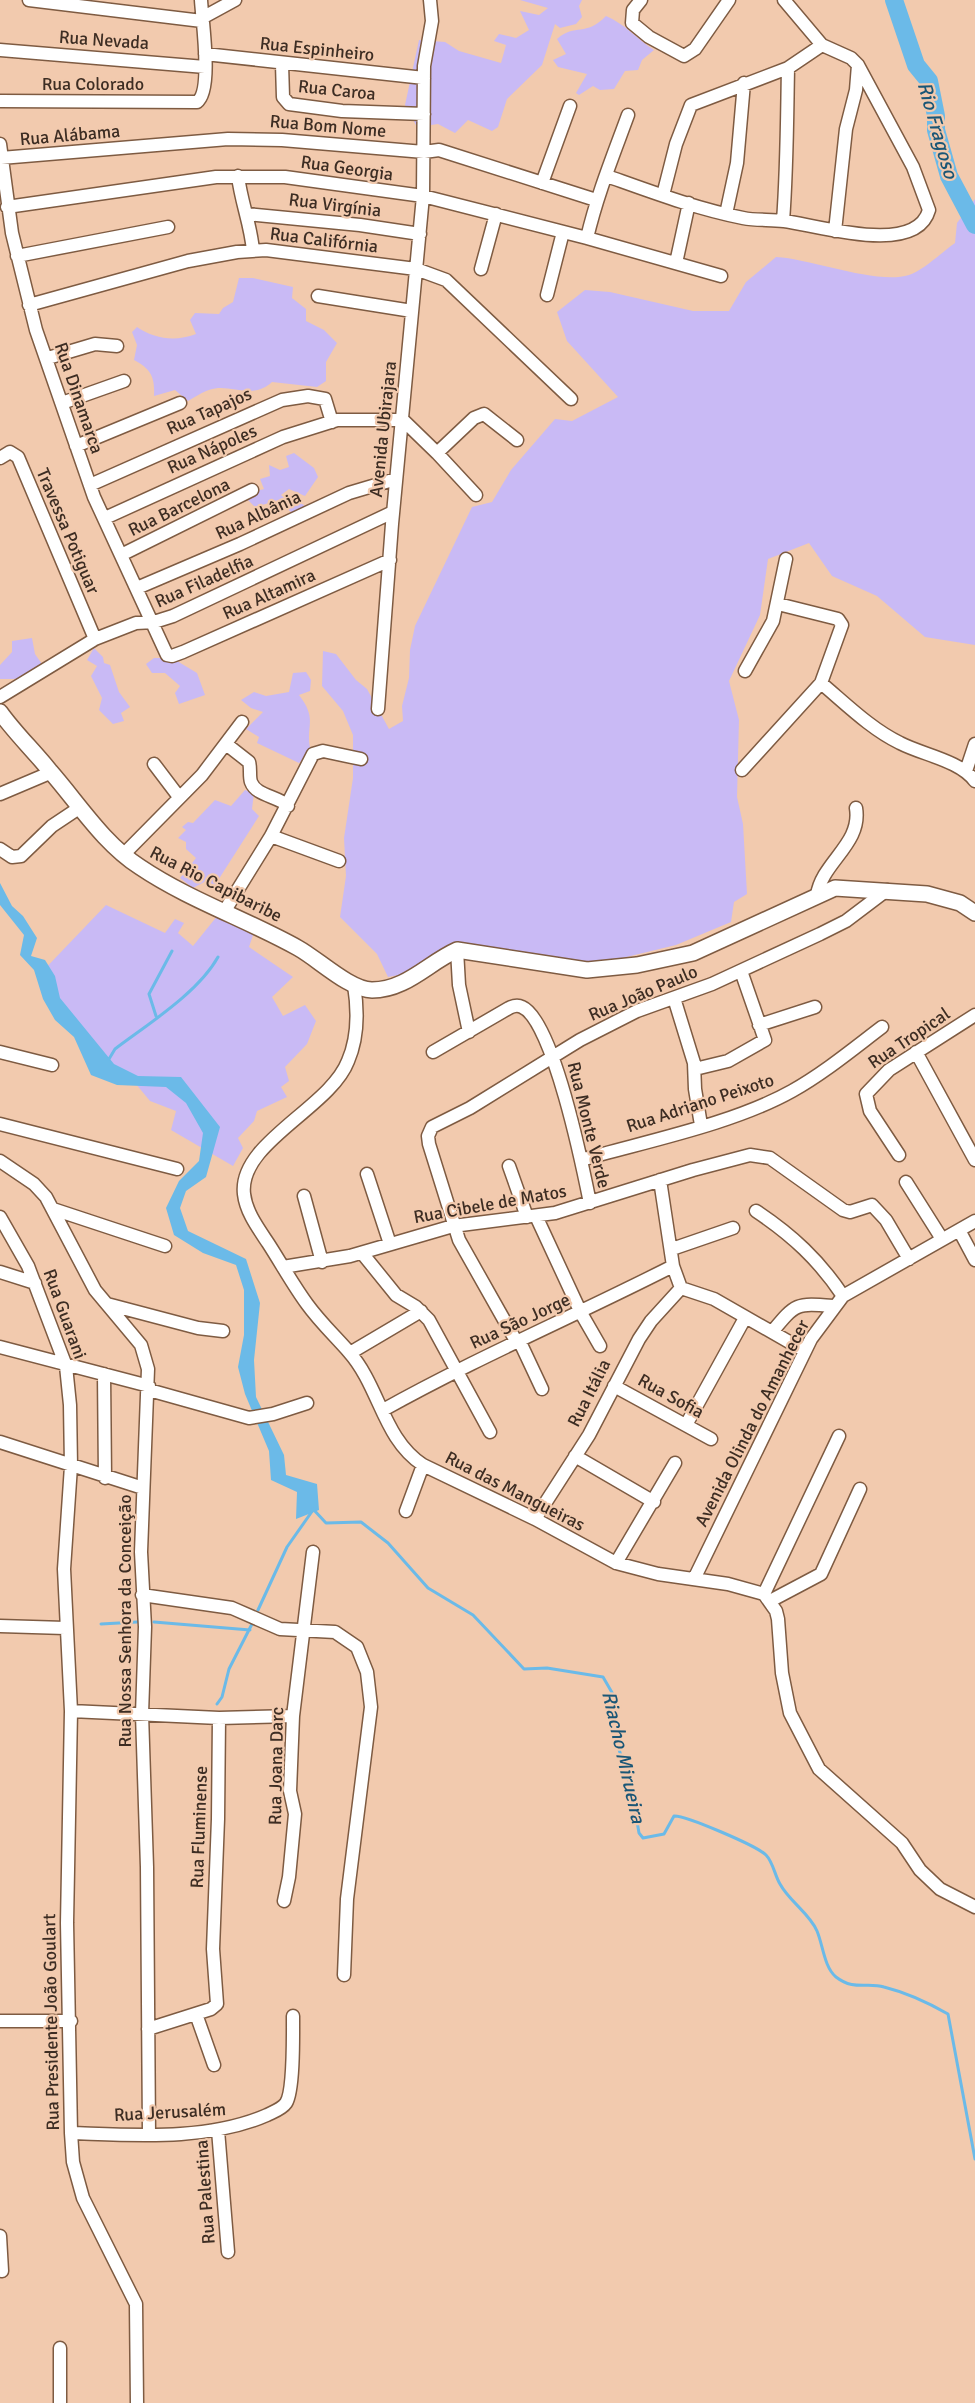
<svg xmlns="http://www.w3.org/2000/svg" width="975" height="2403" viewBox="0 0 975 2403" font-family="Signika,sans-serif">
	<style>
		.green { fill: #c9baf5 }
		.water { fill: #6bbae8 }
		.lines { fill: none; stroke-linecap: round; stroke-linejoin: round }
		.stream { stroke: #6bbae8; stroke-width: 3 }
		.river { stroke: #6bbae8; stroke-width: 18 }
		.minor-casing { stroke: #7e5b42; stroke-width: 15 }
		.tertiary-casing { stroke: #7e5b42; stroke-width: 18 }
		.minor { stroke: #fff; stroke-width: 12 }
		.tertiary { stroke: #fff; stroke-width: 15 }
		.labels { text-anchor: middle; stroke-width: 4.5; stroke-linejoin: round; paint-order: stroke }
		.street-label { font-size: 18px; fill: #3d2d23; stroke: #f2caae }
		.water-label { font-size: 20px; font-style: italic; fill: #1a5676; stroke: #f2caae }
	</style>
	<rect width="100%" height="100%" fill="#f2caae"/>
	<path class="green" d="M520,0H582L579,6L582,17L576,24L560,28L555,24L542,65L507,99L498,127L492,131L468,120L455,133L438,124L417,127L405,105L419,40L445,42L459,51L501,63L506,45L494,41L499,34L516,38L529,30L520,11L539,15L548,8Z
		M606,16C625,24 637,39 654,50L642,60L638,70L625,71L614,89L600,90L593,86L579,95L576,93L587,74L558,67L553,60L566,54L557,39C575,23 586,37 606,16Z
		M975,199V645L925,637L877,596L832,576L809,543L768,559L760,615L729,681L739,720L737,797L743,824L747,894L734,902L731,922L676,945L577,969L506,950L470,945L431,969L388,977L377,954L340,917L346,876L344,838L353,778V735L343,711L322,686L323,651L336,654L356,680L367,689L389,729L403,721L402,706L409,678L410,650L415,626L472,507L492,502L511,470L555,419L572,421L618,397L567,341L557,312L585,290L610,292L693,311H729L746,282L776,257C813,259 876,285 909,275C924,270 942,252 955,243L957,223Z
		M239,278H253L293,287L292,298L306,309V321L324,330L337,343L326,362V381L317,387L272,382C255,398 237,387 218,388C206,389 197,396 188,401L175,390L154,396C155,377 151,369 134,360L137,345L132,332L137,327C155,339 175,342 196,334L190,320L195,313L219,314L223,308L233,302Z
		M294,453L314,468L318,477L305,496L289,489L281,495L291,504L301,503L306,507L294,514L276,501L255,507L243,495L264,489L260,479L270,476L269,465L280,470L289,467L286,456Z
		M32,638L35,654L42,664C23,680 23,679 0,679V665L12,652V641Z
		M94,648L103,657L104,663L110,665L119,692L130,707L121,713L124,721L113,724L99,710L102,698L91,676L97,666L87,660Z
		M154,658H160L170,663L177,661L197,673L205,695L179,704L175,693L180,686L165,673H152L146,664Z
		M306,672L311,680L310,691L299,695C319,721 304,726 311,752L299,763L257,743L259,737L246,729L263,712L251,708L241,700L254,692L266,696L289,692L293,673Z
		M245,790L254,793L252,809L259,816L215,885L206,881L193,888L180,878L196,858L186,849V842L178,838L186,830L182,827L188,822L193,823L215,800L231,806Z
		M106,905L165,933L175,919L184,923L178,933L193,946L218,915L253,935L249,947L293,977L272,997L283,1016L305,1005L316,1021L307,1044L285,1067L289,1081L281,1087L287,1097L257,1111L254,1121L238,1138L243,1148L233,1166L171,1130L176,1111L150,1101L126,1072L112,1070L38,976Z"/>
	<path class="water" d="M0,883L12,906L23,916L37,938L31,956L45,960L55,976L60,998L114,1064L138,1076L181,1077L220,1127L206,1177L186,1191L180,1208L188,1231L246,1259L260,1303L254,1360L256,1397L284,1455L286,1475L317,1484L319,1510L296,1519L297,1492L271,1480L269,1451L245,1394L238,1367L244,1335V1290L236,1265L203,1253L174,1235L166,1208L179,1181L199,1161L203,1133L186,1103L166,1087L117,1085L91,1075L74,1037L55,1020L43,999L34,970L20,955L24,935L0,905Z"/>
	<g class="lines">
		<path class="stream" d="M156,1016L149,994L172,951
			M109,1059L115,1049C148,1024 198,993 218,957
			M313,1509L326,1523L361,1522L388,1543L428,1588L473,1615L524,1669L547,1668L603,1677L614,1696L618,1746L632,1792L639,1833L643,1838L664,1834L674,1816C685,1815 757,1846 766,1855C773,1862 775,1876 780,1884C789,1901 810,1914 817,1931C823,1945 824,1967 836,1977C854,1991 867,1982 884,1987C908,1993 927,2002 948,2014L975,2159
			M258,1610L287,1547L313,1510
			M154,1622L250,1630
			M101,1624L137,1622
			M217,1704L222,1697L229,1669L253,1622"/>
		<path class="river" d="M894,0L916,65L929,81L936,116V130L949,176L975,225"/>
		<defs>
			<path id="minor" d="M29,0L202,21
				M641,0L633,10L632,23L649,37L684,56L695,49L729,0
				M202,18L235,0
				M0,50L205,67
				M205,54L424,78
				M282,64L283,97L289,104L342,111L424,114
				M0,101L197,102C213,91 202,20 201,0
				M0,144L12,233L36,330L94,497L167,655L172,656L183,652L390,560
				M1,158L228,139L282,140L424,152L439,150L596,200
				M238,176C241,202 251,225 253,251
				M607,176C652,192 697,209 743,218C757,221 771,219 784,221C816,225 916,257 929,210L913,167L858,65L851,58L822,45L784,0
				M542,183L570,106
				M663,195L676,144L691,105L788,68L822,45
				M7,207L216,177H285L423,196L587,238L721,276
				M247,214L360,225L420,234
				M726,214L737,163L744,83
				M783,221C787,169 787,119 788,68
				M835,231L846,129L856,90L858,65
				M587,238C597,195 613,156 628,115
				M17,256L168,227
				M676,263L689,203
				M481,269L496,214
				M547,295L563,232
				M318,296L412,311
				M29,305L188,261L237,252L266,250L416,269L446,280L571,399
				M48,358L95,344L117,346
				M62,403L124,381
				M76,446L180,403
				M437,453L476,495
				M0,458L10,452L18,457L95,639
				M90,485L282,400L308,396L325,399L332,422
				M105,518L283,437L337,420H403L437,453L474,418L484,414L517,440
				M121,555L252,490
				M137,588L240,544L349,493L396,479
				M745,671L773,621L786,559
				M821,683C846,704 871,729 900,743C923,755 959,760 975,781
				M0,697L95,639L136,623L154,622L173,616L393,512
				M378,709L392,524L423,196L424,66L432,21L430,0
				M226,744L249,762C251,768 249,776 251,782C256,796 278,796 288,806
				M154,764L179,797
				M742,770L821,683L842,625L838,619L778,604
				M966,771L975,744
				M0,794L52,772
				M271,836L339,861
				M0,849L12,857L21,856L52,826L79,808
				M123,855L202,775L242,722
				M817,895C822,862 862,844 856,808
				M224,912L271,836L313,754L323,751L361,759
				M457,950L459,985L469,1032
				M354,985C358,1010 358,1038 348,1061C330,1108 238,1143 244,1194C246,1212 258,1228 268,1243C281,1263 293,1285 307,1304C320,1322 335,1336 349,1352C380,1387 383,1439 423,1465L535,1519L616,1563L658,1574L728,1584L764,1594L776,1611L778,1619L782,1673L790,1713L819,1769L902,1843L920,1870L940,1889L975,1907
				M674,998L694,1063L695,1089L701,1125
				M759,1025L815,1007
				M0,1052L52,1065
				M433,1052L509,1008C513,1006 518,1005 522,1007C553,1020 583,1168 590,1203
				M916,1052L975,1160
				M695,1069L728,1061L765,1040L741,971
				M0,1124L177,1169
				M899,1155L870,1111L866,1094L889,1070L975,1015
				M581,1160C647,1141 733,1124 792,1091C824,1073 853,1049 882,1027
				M0,1161L34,1184L46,1197L95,1290L141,1345L148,1369L141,1552L145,1627L142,1714L147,1867L149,2134
				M509,1166L527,1217
				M367,1174L390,1244
				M660,1180L673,1266L681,1288
				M906,1182L942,1239
				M304,1196L322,1262
				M53,1209L165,1246
				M756,1211C792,1235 819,1260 843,1296
				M536,1216L581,1313L600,1346
				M0,1217L28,1266L66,1366L70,1405L71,1466L64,1569L71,1711L67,1923L71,2133L73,2162L83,2198L136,2304L137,2403
				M959,1230L975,1260
				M672,1249L733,1228
				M362,1253L396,1295L416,1307L429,1320L490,1432
				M283,1267L350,1256L453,1226L555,1213L693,1170L750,1155L770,1158L843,1210L850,1212L872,1205L886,1220L909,1259
				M0,1272L35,1283
				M681,1288L714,1299L805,1351
				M107,1304L198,1328L223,1331
				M772,1332C796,1303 796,1303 833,1306
				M519,1340L542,1389
				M516,1341L459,1240L429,1144L428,1136L432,1127L470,1108L580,1040L637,1011L712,984L820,934L846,921L887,890
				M0,1347L149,1386
				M350,1353L421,1311
				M104,1374L105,1478
				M614,1386L711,1439
				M149,1390L249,1418L273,1414L307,1403
				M383,1410C478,1357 577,1315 673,1266
				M686,1425L745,1318
				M0,1442L143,1488
				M575,1456L654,1502
				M406,1511L423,1465
				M535,1519L589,1435L639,1339L651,1321L681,1288
				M616,1563L675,1463
				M695,1577L811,1339L843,1296L975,1221
				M764,1594L839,1436
				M142,1595L232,1608L280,1629L335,1632L357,1647L367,1672L371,1707L347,1899L344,1975
				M770,1601L821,1574L860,1489
				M0,1626L65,1628
				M71,1711L219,1718L293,1716
				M284,1901L289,1877L295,1814L290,1791L293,1716L313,1552
				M196,2014L214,2065
				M0,2021H71
				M148,2029L211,2009L217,2004L213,1949L218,1819L219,1718
				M218,2130L228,2252
				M71,2133C134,2135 208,2141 267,2115C273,2112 282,2109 286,2103C294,2091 293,2033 293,2016
				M0,2236L2,2271
				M60,2348V2403"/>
			<path id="tertiary" d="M0,712C15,733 34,751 50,771C79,804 103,843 140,867C189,900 246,919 298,948C318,959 350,990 372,990C406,990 428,963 457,950L587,970L637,965L693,953L835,888L927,894L960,903L975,913"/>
		</defs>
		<use href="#minor" class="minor-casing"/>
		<use href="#tertiary" class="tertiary-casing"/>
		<use href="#minor" class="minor"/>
		<use href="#tertiary" class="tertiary"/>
	</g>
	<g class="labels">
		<g class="street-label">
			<text transform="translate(104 40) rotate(4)" y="6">Rua Nevada</text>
			<text transform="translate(317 49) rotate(6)" y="6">Rua Espinheiro</text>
			<text x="93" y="90">Rua Colorado</text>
			<text transform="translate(337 90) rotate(6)" y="6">Rua Caroa</text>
			<text transform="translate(328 126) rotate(5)" y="6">Rua Bom Nome</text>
			<text transform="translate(70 135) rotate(-5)" y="6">Rua Alábama</text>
			<text transform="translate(347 168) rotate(8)" y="6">Rua Georgia</text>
			<text transform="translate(335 205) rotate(7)" y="6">Rua Virgínia</text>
			<text transform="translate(324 240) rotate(7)" y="6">Rua Califórnia</text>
			<text transform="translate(79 398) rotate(71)" y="6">Rua Dinamarca</text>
			<text transform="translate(209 411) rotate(-24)" y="6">Rua Tapajos</text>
			<text transform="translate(383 429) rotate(-84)" y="6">Avenida Ubirajara</text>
			<text transform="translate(212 449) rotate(-24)" y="6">Rua Nápoles</text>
			<text transform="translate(179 507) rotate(-26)" y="6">Rua Barcelona</text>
			<text transform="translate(258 515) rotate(-25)" y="6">Rua Albânia</text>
			<text transform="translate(68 531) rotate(67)" y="6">Travessa Potiguar</text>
			<text transform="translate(204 581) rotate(-24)" y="6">Rua Filadelfia</text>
			<text transform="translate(269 594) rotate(-24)" y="6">Rua Altamira</text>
			<text transform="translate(216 884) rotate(27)" y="6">Rua Rio Capibaribe</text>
			<text transform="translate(643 993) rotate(-23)" y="6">Rua João Paulo</text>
			<text transform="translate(909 1038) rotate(-34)" y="6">Rua Tropical</text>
			<text transform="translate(700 1103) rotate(-18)" y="6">Rua Adriano Peixoto</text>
			<text transform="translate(589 1125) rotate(76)" y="6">Rua Monte Verde</text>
			<text transform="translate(490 1204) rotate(-10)" y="6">Rua Cibele de Matos</text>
			<text transform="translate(65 1314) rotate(70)" y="6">Rua Guarani</text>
			<text transform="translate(520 1321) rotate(-25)" y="6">Rua São Jorge</text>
			<text transform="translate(589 1393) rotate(-63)" y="6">Rua Itália</text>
			<text transform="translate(671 1396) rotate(29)" y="6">Rua Sofia</text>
			<text transform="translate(752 1423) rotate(-63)" y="6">Avenida Olinda do Amanhecer</text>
			<text transform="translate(515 1491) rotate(27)" y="6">Rua das Mangueiras</text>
			<text transform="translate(125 1621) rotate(-90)" y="6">Rua Nossa Senhora da Conceição</text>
			<text transform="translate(276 1766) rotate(-89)" y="6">Rua Joana Darc</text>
			<text transform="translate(199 1827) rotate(-88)" y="6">Rua Fluminense</text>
			<text transform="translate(51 2022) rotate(-91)" y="6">Rua Presidente João Goulart</text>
			<text transform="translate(170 2112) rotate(-3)" y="6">Rua Jerusalém</text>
			<text transform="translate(205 2192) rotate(-94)" y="6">Rua Palestina</text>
		</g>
		<g class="water-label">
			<text transform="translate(938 130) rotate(74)" y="7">Rio Fragoso</text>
			<text transform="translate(624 1757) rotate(77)" y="7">Riacho Mirueira</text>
		</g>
	</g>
</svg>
